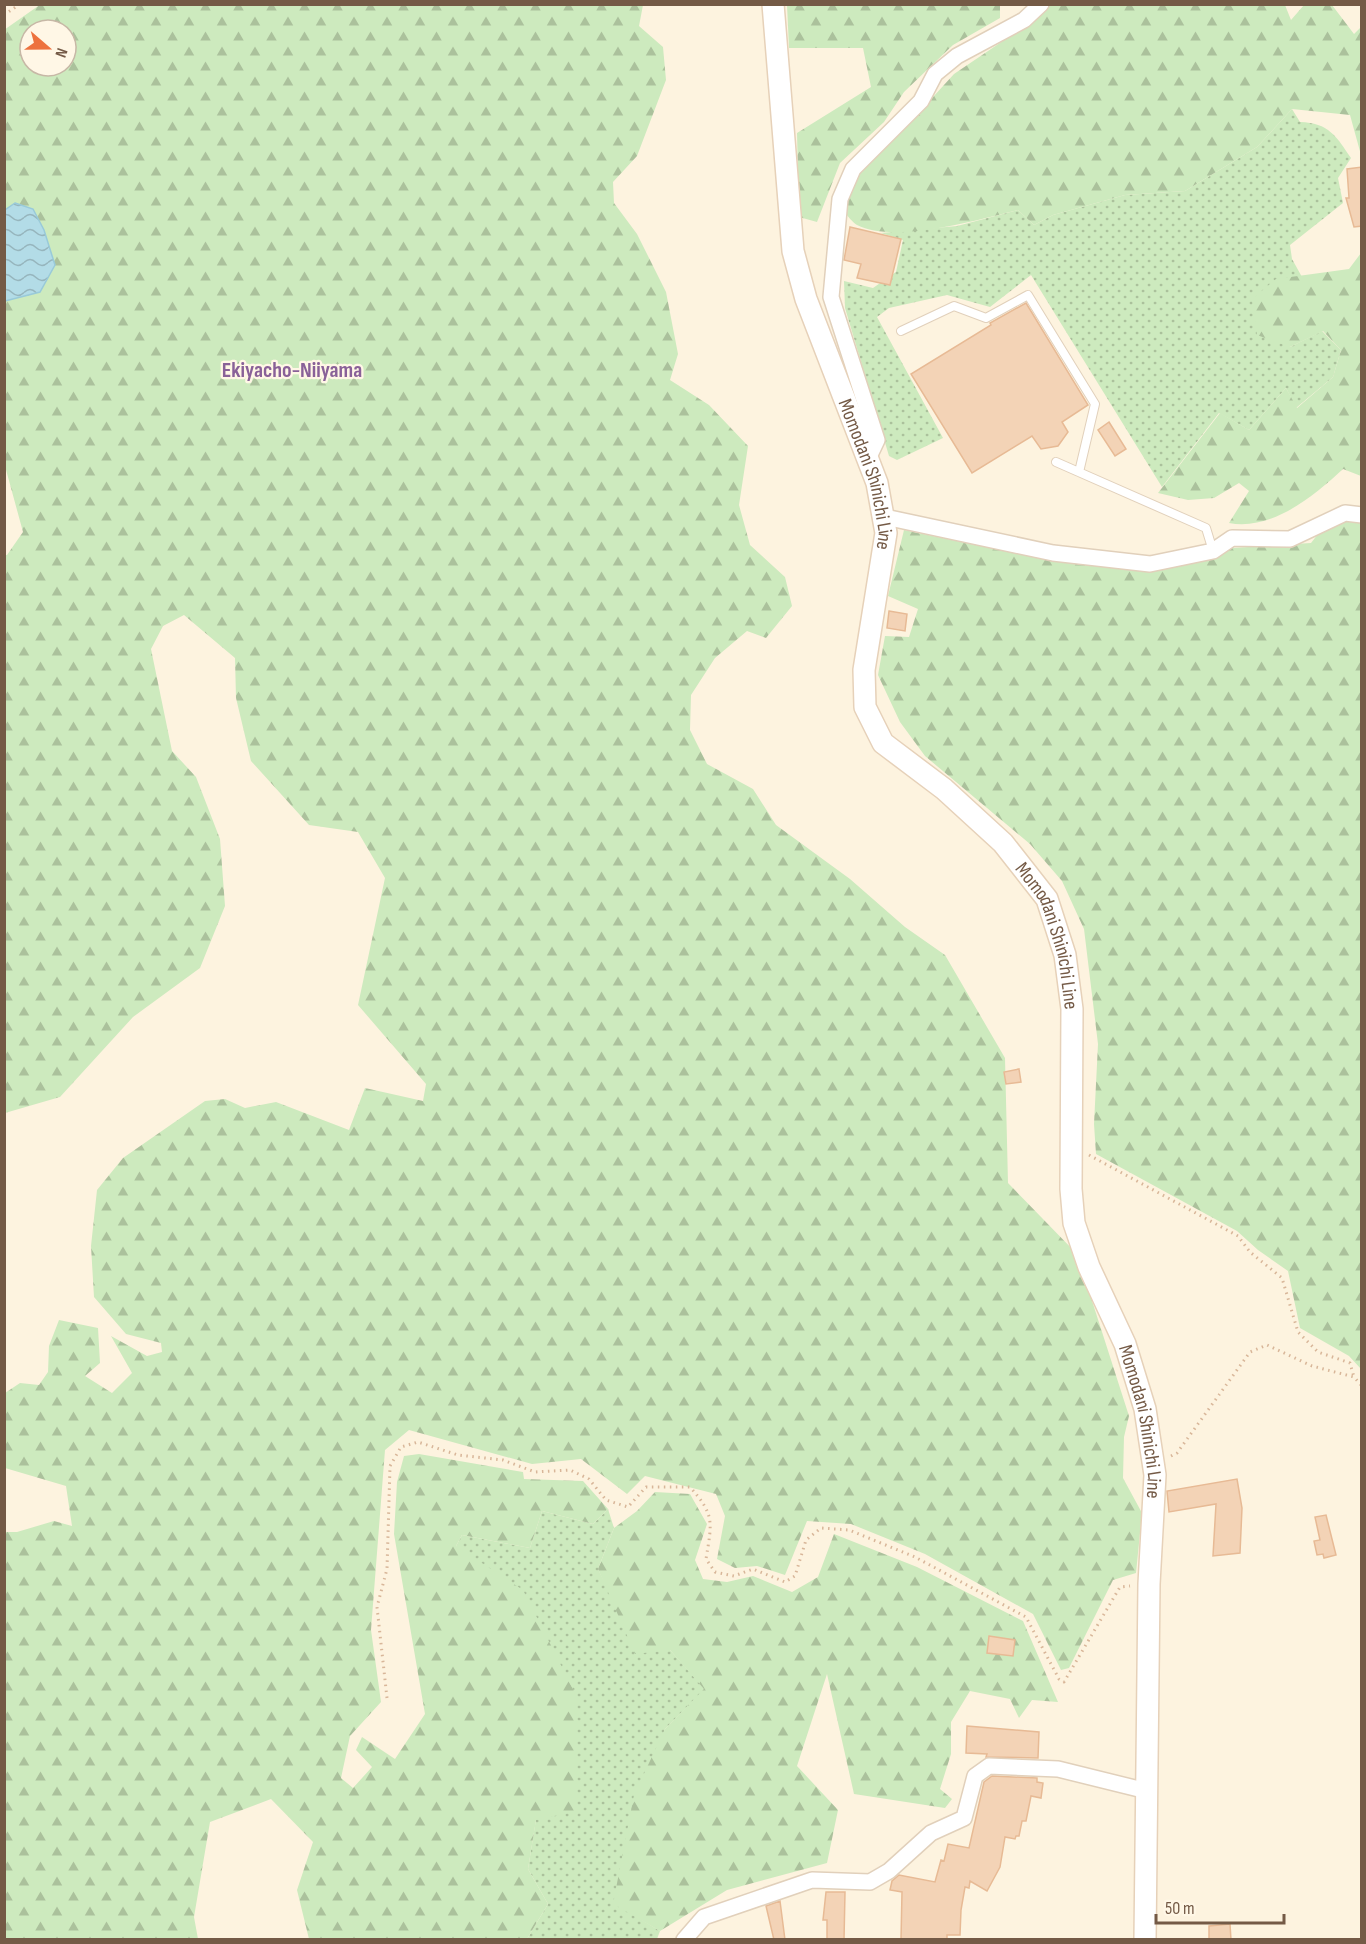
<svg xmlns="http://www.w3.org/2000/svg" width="1366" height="1944" viewBox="0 0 1366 1944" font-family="'Sofia Sans Condensed',sans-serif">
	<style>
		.grass { fill: url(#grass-dots) }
		.forest { fill: url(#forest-firs); fill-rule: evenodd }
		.water { fill: url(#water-waves); stroke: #99cad9; stroke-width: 1.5 }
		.building { fill: #f3d3b6; stroke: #e7ba95; stroke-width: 1.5 }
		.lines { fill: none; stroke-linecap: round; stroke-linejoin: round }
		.lane-casing { stroke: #e1d0bb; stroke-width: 10 }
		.street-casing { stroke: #e1d0bb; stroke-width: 18 }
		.secondary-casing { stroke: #e6d1b9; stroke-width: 24 }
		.path { stroke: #d8b699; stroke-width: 3; stroke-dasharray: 1.5 4.5; stroke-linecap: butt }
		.lane { stroke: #fff; stroke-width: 8 }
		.street { stroke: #fff; stroke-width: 15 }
		.secondary { stroke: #fff; stroke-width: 21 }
		.labels { text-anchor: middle; stroke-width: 4.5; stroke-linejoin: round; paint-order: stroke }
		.street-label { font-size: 20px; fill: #745a46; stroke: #fff7e6 }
		.quarter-label { font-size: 22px; font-weight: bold; fill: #896198; stroke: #fff7e6 }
	</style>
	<defs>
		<pattern id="grass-dots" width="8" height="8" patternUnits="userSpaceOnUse" patternTransform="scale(1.5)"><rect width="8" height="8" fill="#cdeabe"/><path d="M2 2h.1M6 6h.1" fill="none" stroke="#abc19c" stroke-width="1.8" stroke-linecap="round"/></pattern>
		<pattern id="forest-firs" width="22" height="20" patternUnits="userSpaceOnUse" patternTransform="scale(1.5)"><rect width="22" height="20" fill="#cdeabe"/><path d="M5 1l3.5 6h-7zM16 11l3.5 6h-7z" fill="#abc19c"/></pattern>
		<pattern id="water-waves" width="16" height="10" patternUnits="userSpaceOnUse" patternTransform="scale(1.5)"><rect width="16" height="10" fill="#b3dce7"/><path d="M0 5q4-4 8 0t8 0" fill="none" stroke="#96b5bd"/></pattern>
	</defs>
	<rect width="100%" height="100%" fill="#fdf3df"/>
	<path class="grass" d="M1292,109L1300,122C1329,123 1336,136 1351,158L1338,178L1343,203L1290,245L1292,259L1302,277L1276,280L1290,347L1322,331L1341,350L1333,377L1296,408L1286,388L1249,430L1219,413L1162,487L1031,275L990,307L947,295L889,308L877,317L943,438L897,460L889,456L845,308L844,281L873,288L896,272L903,240L881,233L957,226L1018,210L1034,225L1053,215L1125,195L1185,191L1257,147Z
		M608,1509L614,1528L598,1569L611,1595L670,1650L705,1689L665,1729L614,1903L660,1931L657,1939H527L548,1904L528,1869L536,1819L456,1546L462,1535L530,1548L542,1511L593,1524Z"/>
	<path class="forest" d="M41,4L643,5L639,26L663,47L666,80L637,156L613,182L614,203L637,234L666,292L678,354L670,380L709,405L748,446L739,505L750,545L785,577L792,606L766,638L747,631L715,658L691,695L690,730L707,764L753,789L776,825L850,879L905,927L945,955L1005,1058L1008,1183L1077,1254L1129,1416L1124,1437L1123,1478L1142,1513L1136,1573L1113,1580L1069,1668L1061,1670L1033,1614L925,1554L851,1524L807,1521L785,1575L757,1566L735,1568L717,1559L725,1516L716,1494L645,1476L627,1494L581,1459L532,1464L409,1430L385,1450L371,1630L381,1702L350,1736L341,1778L353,1788L372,1767L356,1750L362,1737L395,1759L425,1714L394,1534L397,1482L404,1456L419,1454L523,1472L524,1479L583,1481L608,1509L593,1524L542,1511L530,1548L462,1535L456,1546L523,1590L577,1697V1811L536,1820L528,1869L548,1904L527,1939H309L297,1890L313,1842L271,1799L210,1822L194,1917L198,1939L7,1940L5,1936V1532H17L54,1521L72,1526L66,1486L5,1468V1393L20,1383L39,1385L48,1372L49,1346L59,1320L98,1328L100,1363L85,1376L112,1393L132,1373L111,1336L147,1356L162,1352L161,1343L126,1334L94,1297L91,1246L97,1190L123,1158L205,1101L225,1099L245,1108L276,1102L349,1130L365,1088L423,1101L426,1084L358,1005L385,878L358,832L309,825L251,761L236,698L235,658L184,615L163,626L151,649L172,751L196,777L220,839L225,906L200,968L133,1017L60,1097L5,1113L4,555H7L23,532L5,466V301L40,292L15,203L5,210L4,30ZM30,30H66V66H30Z
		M787,5H1000V18L953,45L904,92L884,122L840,163L817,222L799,217L797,133L871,87L863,48H789Z
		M1045,5H1285L1291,20L1304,5H1332L1354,34L1361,27V155L1350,115L1292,109L1257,147L1185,191L1125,195L1053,215L1034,225L1018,210C978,220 894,244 857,225C852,222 848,216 844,212L864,160L912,120L954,74L1028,24Z
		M1361,253V476L1343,469C1314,496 1272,531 1229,523L1249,491L1239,483L1214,498L1188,500L1158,493L1220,413L1249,430L1286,388L1297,408L1333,377L1341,350L1323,331L1290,347L1257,335L1252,299L1276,279L1349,269Z
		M1361,516V1369L1349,1356L1300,1328L1288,1271L1258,1250L1237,1231L1096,1154L1094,1124L1098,1044L1084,929L1062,881L1030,844L925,756L900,722L878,675L885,636L909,637L918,609L888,596L904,530L1048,560L1101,561L1155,568L1232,548L1311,543L1325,525Z
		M655,1492L690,1494L707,1524L695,1560L703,1579L727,1582L753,1576L792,1592L818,1577L834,1534L917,1567L1023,1621L1058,1702L1032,1700L1019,1718L1010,1699L970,1691L951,1722V1754L940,1789L952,1799L945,1808L854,1794L827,1674L797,1766L838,1810L827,1863L727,1890L660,1931L613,1904L634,1795L665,1729L704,1689L670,1650L635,1654L598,1569L614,1528L637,1511Z"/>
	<path class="water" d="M15,203L33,209L44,230L55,265L40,292L5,301V210Z"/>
	<path class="building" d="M1362,167V226L1354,227L1346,198H1349L1347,169Z
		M850,227L901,239L890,285L857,278L861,264L844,260Z
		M1026,303L1088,405L1062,422L1068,432L1058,446L1041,449L1032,436L972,473L911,374L991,325L990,323Z
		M1109,422L1126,449L1115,456L1098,430Z
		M889,611L907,614L905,631L887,628Z
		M1019,1069L1021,1082L1006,1084L1004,1072Z
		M1237,1479L1242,1508L1240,1553L1213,1556L1216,1504L1169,1512L1167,1491Z
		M1326,1515L1336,1555L1324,1558L1323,1554L1317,1555L1314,1541L1320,1540L1315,1517Z
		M989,1636L1015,1640L1013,1656L987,1653Z
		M967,1726L1039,1732L1038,1758L986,1757L987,1754L966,1753Z
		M992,1776L1037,1778V1782L1043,1783L1041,1798L1031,1796L1026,1821H1022L1019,1836H1016L1015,1839L1005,1837L1000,1867L987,1891L970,1881L969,1888L965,1887L961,1910L960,1935H947V1940H901L902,1892L890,1890L892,1881L899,1875L935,1882L941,1860L944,1861L948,1844L969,1848L984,1782Z
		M826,1892H845L844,1940H827V1920H823Z
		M780,1901L785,1940H774L766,1906Z
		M1230,1924L1231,1940H1209V1926Z"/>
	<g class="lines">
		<defs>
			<path id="lane" d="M901,331L954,306L986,318L1028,295L1095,404L1079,472
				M1056,462L1206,528L1213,551"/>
			<path id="street" d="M868,459L877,440L831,297L840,199L853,169L921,101L935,74L957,56L1024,20L1041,4
				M885,517L1053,553L1150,564L1213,551L1232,538L1290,539L1345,513L1362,515
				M684,1940L704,1917L812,1880L870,1882L889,1871L931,1833L964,1818L975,1776L989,1766L1058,1769L1147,1791"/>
			<g id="secondary">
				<path id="s1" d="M773,4L793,251L806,299L877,483L886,533L864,670L865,707L883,743L944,789L1003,843L1047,899L1065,955L1072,1009L1071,1189L1074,1223L1089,1267L1125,1344L1145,1409L1155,1475L1149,1584L1145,1940"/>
			</g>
		</defs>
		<use href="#lane" class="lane-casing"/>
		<use href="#street" class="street-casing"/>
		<use href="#secondary" class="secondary-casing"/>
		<path class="path" d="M4,15L20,4
			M1089,1155L1238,1236L1250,1252L1282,1278L1298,1332L1318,1352L1350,1363L1354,1377
			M1171,1456L1177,1453L1250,1352L1267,1345L1312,1366L1354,1377L1362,1386
			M387,1698L377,1607L387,1569L390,1466L401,1447L418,1442L458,1455L503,1460L535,1472L570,1470L589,1479L606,1500L628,1507L646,1487H690C715,1515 712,1522 706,1559L715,1572L734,1576L753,1569L785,1582L795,1576L806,1540L821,1528L849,1530L915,1557L1026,1617L1059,1679L1064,1682L1120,1587L1130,1586"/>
		<use href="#lane" class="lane"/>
		<use href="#street" class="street"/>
		<use href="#secondary" class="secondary"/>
	</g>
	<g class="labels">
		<g class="street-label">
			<text dy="7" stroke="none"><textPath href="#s1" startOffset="484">Momodani Shinichi Line</textPath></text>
			<text dy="7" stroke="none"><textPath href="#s1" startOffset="1024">Momodani Shinichi Line</textPath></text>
			<text dy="7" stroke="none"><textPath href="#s1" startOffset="1528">Momodani Shinichi Line</textPath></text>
		</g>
		<g class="quarter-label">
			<text x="292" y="377">Ekiyacho-Niiyama</text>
		</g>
	</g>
	<rect width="1366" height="1944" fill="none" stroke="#745a46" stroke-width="12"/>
	<g transform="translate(48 48) rotate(110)"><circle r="28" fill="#fff7e6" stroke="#c7b8a6" stroke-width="1.5"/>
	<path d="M0-4.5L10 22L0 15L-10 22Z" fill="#ed723e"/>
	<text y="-9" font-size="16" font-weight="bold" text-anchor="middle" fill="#745a46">N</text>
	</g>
	<path d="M1156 1914v9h128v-9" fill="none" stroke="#745a46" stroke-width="3"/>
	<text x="1165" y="1914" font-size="18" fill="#745a46" stroke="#fff7e6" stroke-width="4.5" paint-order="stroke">50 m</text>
</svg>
